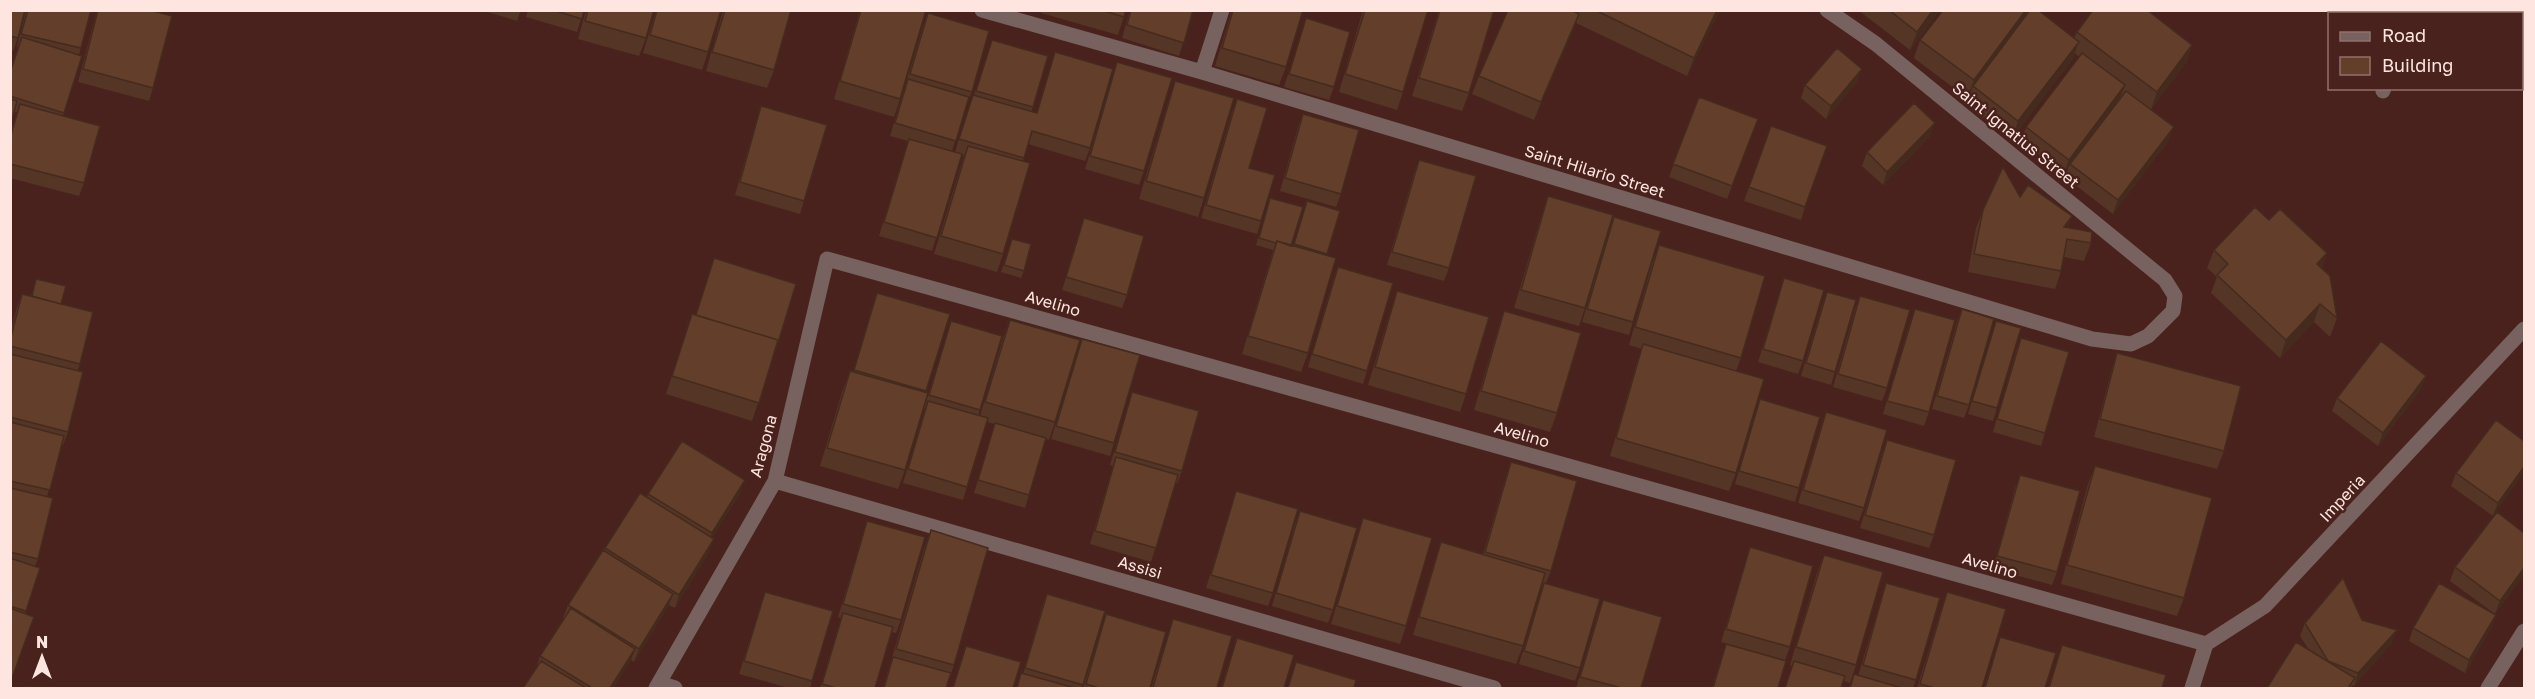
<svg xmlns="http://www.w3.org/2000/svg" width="2535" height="699" viewBox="0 0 2535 699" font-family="'Golos Text',sans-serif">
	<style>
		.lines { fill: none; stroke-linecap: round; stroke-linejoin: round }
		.minor { stroke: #77625f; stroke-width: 15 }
		.wall { fill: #553525 }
		.shaded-wall { fill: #452b1e }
		.building { fill: #633e2b; stroke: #452b1e; stroke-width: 1.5 }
		.labels { text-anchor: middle; stroke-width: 5; stroke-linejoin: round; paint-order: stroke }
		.street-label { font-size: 16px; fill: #ffe5e0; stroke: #49221d }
	</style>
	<rect width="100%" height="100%" fill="#49221d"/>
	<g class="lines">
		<path class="minor" d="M982,10L1202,72L2092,339L2131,344L2148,336L2173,311L2175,296L2165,280L1876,44L1827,10
			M2420,14L2422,10
			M1202,72L1222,10
			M2383,91L2384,88
			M775,481L1494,688
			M659,683L675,688
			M656,688L775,481L827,259L2206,644
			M2192,688L2206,644L2265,606L2524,329
			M2488,688L2524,631"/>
	</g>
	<path class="wall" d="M10,10L18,38L13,51L10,50Z
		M26,10H91L79,55L82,56L63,116L84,183L79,196L10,178V134L17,112H15L10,126V71L18,47H17Z
		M97,10H149L153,88L149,101L78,82Z
		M481,10H521L517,21Z
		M528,10H584L577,32L526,17Z
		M586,10H654L646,38L639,56L578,39Z
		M656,10H721L708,52L702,70L643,53Z
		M723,10H791L774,70L767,88L706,71Z
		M860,10H926L900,99L894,117L834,99Z
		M1042,10H1126L1118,35L1041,13Z
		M1130,10H1193L1179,56L1122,38Z
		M1232,10H1303L1286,67L1279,85L1215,66Z
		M1363,10H1428L1403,92L1397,110L1339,92Z
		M1439,10H1494L1469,93L1462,111L1412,96Z
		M1508,10H1720L1687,76L1576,23L1534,120L1472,94L1479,76Z
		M1858,10H1940L1910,50Z
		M928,13L972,92L966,105L952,151L955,152L968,108L973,95H974L992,40L1033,107L1031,112L1037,113L1055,52L1090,148L1085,161L1028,144L1023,161L1003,254L997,272L934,254L964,155L961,154L932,251L879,236L908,141L890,136L923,26Z
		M1306,18L1334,87L1329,100L1284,87Z
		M2077,32L2192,45L2186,63L2151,109L2169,140L2113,214L2065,177L2069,166L2064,173L2021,141L2026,127L2079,57L2075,53L2072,60L2012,139L1966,104L1970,95L1967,98L1914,58L1920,40L2074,38Z
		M1117,62L1144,171L1139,185L1085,169Z
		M1175,81L1204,198L1198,217L1139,199L1169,99Z
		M1857,82L1826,119L1801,98L1805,85Z
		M1699,97L1758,119L1727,199L1669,177Z
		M1237,99L1249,168L1261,221L1257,234L1201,218L1232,112Z
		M761,106L804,201L800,214L735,195L757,119Z
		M1303,114L1341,194L1336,207L1280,191L1298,127Z
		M1771,126L1805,207L1801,220L1744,201Z
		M1930,136L1883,185L1862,166L1867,152Z
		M1419,160L1449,268L1444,281L1387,265L1414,173Z
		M1548,196L1585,308L1579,326L1514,308L1542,214Z
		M2020,197L2072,216L2067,228L2091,243L2084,261L2064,257L2061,271L2055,289L1968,272L1976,228L1983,210Z
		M1270,198L1291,245L1293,246L1307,201L1340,211L1326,256L1308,353L1301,372L1242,354L1273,250L1256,245Z
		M1614,217L1633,322L1629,335L1582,322L1609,230Z
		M1084,218L1127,295L1122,308L1062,290Z
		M2269,220L2327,253L2322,268L2337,318L2330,337L2314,322L2280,358L2211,293L2217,277L2207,268L2214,250Z
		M1659,245L1741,358L1736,371V473L1729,491L1610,456L1637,362L1642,349L1629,345L1652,263Z
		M1010,246L1024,271L1021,278L1001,272Z
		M714,258L778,343L752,421L666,394L686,332L692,314L696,315Z
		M1338,267L1367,371L1363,384L1308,367L1333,280Z
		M1784,278L1803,361L1798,374L1758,362Z
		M36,279L61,304L80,364L78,370L68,432L63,445H61L47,497L38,559L35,566L40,568L25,613L34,617L10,683V335L17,307L22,294L31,296Z
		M1397,291L1466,394L1460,412L1368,385L1391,309Z
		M1827,292L1835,372L1831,385L1801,376L1822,305Z
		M877,293L950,314L926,393L905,470L898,489L820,466L843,389L850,371L853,372L871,311Z
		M1860,296L1887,388L1882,401L1833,387L1855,309Z
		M1915,309L1929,412L1924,426L1883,414L1910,322Z
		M1962,309L1969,405L1964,418L1932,409L1957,322Z
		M1504,311L1557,413L1550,432L1474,410L1498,329Z
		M1010,320L1055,422L1049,440L1046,439L1025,508L974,493L995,424L987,422L963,500L903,483L925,409L924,408L951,321L980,410L978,416H980L1003,338Z
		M1996,321L1997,408L1993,421L1968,414Z
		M2021,338L2045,433L2041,446L1993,432L2016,351Z
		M1082,339L1114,443L1110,456L1051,439Z
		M2117,353L2224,451L2217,469L2094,437L2111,372Z
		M2421,389L2378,446L2332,411L2337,398Z
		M1132,392L1182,471L1177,484L1175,483L1151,562L1090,544L1113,466L1110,465L1128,405Z
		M1760,399L1799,488L1795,502L1735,484L1755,413Z
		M1826,412L1864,508L1859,521L1798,503L1821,426Z
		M1887,440L1934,535L1929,548L1860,528L1882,453Z
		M2524,441L2493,516L2451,486L2456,473Z
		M1511,462L1551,571L1546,583L1580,668L1575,681L1519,664L1542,588H1540L1523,646L1516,664L1413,635L1435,560L1441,542L1483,554L1505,480Z
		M2095,466L2184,598L2177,616L2061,584L2088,484Z
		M2020,475L2057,572L2052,585L1993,569L2015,488Z
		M1236,491L1273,593L1268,606L1206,588Z
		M740,493L712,538L709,552L675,608L669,605L634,662L631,660L613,688H523L536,669L540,656L564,618H563L568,605L605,548L647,497L648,494Z
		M1300,511L1333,610L1328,623L1272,606L1295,524Z
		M1363,518L1406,626L1400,644L1331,624L1357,536Z
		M867,521L901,620L896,633L892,632L875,688H820L841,618L838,617L863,534Z
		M931,530L954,665L946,688H883L924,549Z
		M2524,533V575L2495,614L2450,581L2455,567Z
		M1750,547L1790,647L1785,660L1721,642Z
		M1824,555L1856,665L1850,683L1844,681L1841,688H1785L1792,666L1790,665L1817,573Z
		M1886,583L1916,680L1913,688H1849L1854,674L1858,676L1882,596Z
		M765,592L812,681L810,688H789L739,674Z
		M1947,592L1982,688H1917L1941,610Z
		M1047,594L1105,611L1081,688H1016L1021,673L1023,674L1042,607Z
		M1603,600L1641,688H1576L1598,613Z
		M1106,614L1150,688H1083Z
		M2496,615L2491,628L2465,673L2409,641L2413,628Z
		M1173,619L1217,688H1151Z
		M2362,620L2392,643L2354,686L2352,685L2351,688L2309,650L2300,636L2305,623Z
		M2000,637L2045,688H1984Z
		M1237,638L1284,688H1221Z
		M1726,644L1778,688H1712Z
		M2062,645L2162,688H2048Z
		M966,646L1013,688H952Z"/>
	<path class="shaded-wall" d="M1717,10H1720L1687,76L1694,58Z
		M1933,10H1940L1910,50L1917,32Z
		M2026,10H2033L1973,86L1970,95L1967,98L1974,80Z
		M1579,14L1573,32L1534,120L1541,102Z
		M2079,42L2072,60L2012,139L2018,121Z
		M2192,45L2186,63L2151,110L2157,92Z
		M1862,69L1857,82L1826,119L1831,106Z
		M2125,85L2120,98L2064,173L2069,160Z
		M1935,123L1930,136L1883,185L1887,172Z
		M2174,127L2169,140L2113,214L2118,200Z
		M2072,216L2065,234L2064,227Z
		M2327,253L2321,271L2317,264Z
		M2320,304L2314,322L2280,358L2286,340Z
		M2426,376L2421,389L2378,446L2383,433Z
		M2524,467V473L2493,516L2498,503Z
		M745,480L740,493L707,546L712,533Z
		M714,539L709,552L675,608L679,595Z
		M2524,568V575L2495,614L2500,601Z
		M673,594L668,607L634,662L639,649Z
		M2496,615L2491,628L2465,673L2469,660Z
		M2397,630L2392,643L2354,686L2358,673Z
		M635,649L630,662L613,688H610Z"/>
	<path class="building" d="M10,10H25L18,38L10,36Z
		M28,10H91L81,48L21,34Z
		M98,10H149L172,16L153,88L83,69Z
		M553,10H584L582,19Z
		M588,10H654L646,38L585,21Z
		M657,10H721L708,52L650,35Z
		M725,10H791L774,70L712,52Z
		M861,10H926L900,99L840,81Z
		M1101,10H1126L1124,17Z
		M1131,10H1193L1184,43L1127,25Z
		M1233,10H1303L1286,67L1222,48Z
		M1365,10H1428L1403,92L1345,74Z
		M1440,10H1494L1469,93L1419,78Z
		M1508,10H1571L1579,14L1541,102L1479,76Z
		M1595,10H1717L1694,58Z
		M1889,10H1933L1917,32Z
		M1943,10H2026L1974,80L1920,40Z
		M2030,10H2038L2079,42L2018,121L1973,86Z
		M2093,10H2147L2192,45L2157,92L2077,32Z
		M928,13L989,31L972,92L910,74Z
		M1306,18L1350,32L1334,87L1289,74Z
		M22,37L82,56L64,113L10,96V73Z
		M992,40L1048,56L1033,107L976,91Z
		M1837,48L1862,69L1831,106L1805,85Z
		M1055,52L1113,69L1090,148L1032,131L1024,158L959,139L973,95L1037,113Z
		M2082,53L2125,85L2069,160L2026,127Z
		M1117,62L1172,78L1144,171L1090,156Z
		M908,79L969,97L956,141L895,123Z
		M1175,81L1234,98L1204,198L1146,181Z
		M2126,91L2174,127L2118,200L2070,164Z
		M1699,97L1758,119L1732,186L1673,164Z
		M10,99L17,101L10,127Z
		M1237,99L1267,108L1249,168L1275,175L1261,221L1206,205Z
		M1914,103L1935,123L1887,172L1867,152Z
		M20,104L100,126L84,183L10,164V138Z
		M761,106L827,125L804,201L740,182Z
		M1303,114L1359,130L1341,194L1285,178Z
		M1771,126L1827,146L1805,207L1749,187Z
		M909,139L962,154L937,238L884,222Z
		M968,146L1030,163L1003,254L941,236Z
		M1419,160L1476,176L1449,268L1392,252Z
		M2003,167L2020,197L2028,185L2072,216L2064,227L2092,232L2091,243L2067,239L2061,271L1974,254L1983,210Z
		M1548,196L1613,215L1585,308L1521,290Z
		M1270,198L1303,207L1291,246L1277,241L1276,243L1259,238Z
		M1307,201L1340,211L1327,254L1294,244Z
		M2255,207L2269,220L2280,209L2327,253L2317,264L2330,276L2337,318L2320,304L2286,340L2217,275L2228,264L2214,250Z
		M1614,217L1661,231L1633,322L1587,309Z
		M1084,218L1144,236L1127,295L1066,277Z
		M1012,239L1031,244L1024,271L1004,265Z
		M1277,241L1336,258L1308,353L1248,336Z
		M1659,245L1765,276L1741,358L1635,327Z
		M714,258L796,284L778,343V340L696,315Z
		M1338,267L1393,283L1367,371L1312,354Z
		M1784,278L1824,290L1803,361L1763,349Z
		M36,279L66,286L61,304L32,296Z
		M1397,291L1489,317L1466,394L1375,367Z
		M1827,292L1856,300L1835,372L1806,363Z
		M877,293L950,314L926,391L854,370Z
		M22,294L93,312L80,364L10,346V341Z
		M1860,296L1910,310L1887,388L1838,374Z
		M1915,309L1955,320L1929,412L1887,401Z
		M1962,309L1994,319L1969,405L1937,396Z
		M1504,311L1581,333L1557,413L1481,391Z
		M692,314L778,340L759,403L672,376Z
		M1010,320L1080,340L1055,422L985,402Z
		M951,321L1002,336L980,410L929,395Z
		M1996,321L2021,328L1997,408L1972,401Z
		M2021,338L2069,352L2045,433L1997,419Z
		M1082,339L1140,355L1114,443L1056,426Z
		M2381,341L2426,376L2383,433L2337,398Z
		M1643,344L1764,379L1736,473L1616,438Z
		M2117,353L2241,386L2224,451L2100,419Z
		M10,354L83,372L68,432L10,417Z
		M850,371L928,393L905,470L827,448Z
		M1132,392L1199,411L1182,471L1115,452Z
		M1760,399L1820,417L1799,488L1739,471Z
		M928,401L988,418L967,487L908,469Z
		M1826,412L1887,430L1864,508L1803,490Z
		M2496,420L2524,441V467L2498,503L2456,473Z
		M10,422L64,436L50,490L10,481Z
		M995,423L1046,438L1029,495L978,480Z
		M1887,440L1956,460L1934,535L1865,515Z
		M682,441L745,480L712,533L648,494Z
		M1116,457L1178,475L1156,548L1095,531Z
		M1511,462L1577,481L1551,571L1485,552Z
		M2095,466L2212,498L2184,598L2067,565Z
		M2020,475L2080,491L2057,572L1997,556Z
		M10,488L53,498L38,559L10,552Z
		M1236,491L1298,509L1273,593L1211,575Z
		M640,493L714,539L679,595L605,548Z
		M1300,511L1357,528L1333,610L1276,593Z
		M2497,512L2524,533V568L2500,601L2455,567Z
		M1363,518L1432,538L1406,626L1337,606Z
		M867,521L925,537L901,620L843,604Z
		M931,530L988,548L954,665L896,649Z
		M1441,542L1545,573L1523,646L1419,617Z
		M1750,547L1813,566L1790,647L1726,629Z
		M603,550L673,594L639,649L568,605Z
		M1824,555L1883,572L1856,665L1796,647Z
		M10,558L40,568L26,611L10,606Z
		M2343,578L2362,620L2397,630L2358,673L2328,661L2305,623Z
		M1544,583L1600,599L1580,668L1524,651Z
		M1886,583L1940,598L1916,680L1863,665Z
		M2439,583L2496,615L2469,660L2413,628Z
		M765,592L833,611L812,681L744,661Z
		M1947,592L2006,609L1982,688H1935L1920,684Z
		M1047,594L1105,611L1083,685L1025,668Z
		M1603,600L1662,617L1641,688H1622L1580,677Z
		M10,608L34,617L12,678L10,677Z
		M571,608L635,649L610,688H592L540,656Z
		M843,613L893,627L875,688H836L822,684Z
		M1106,614L1166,632L1150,688H1099L1086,684Z
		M1173,619L1232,636L1217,688H1158L1153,687Z
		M2000,637L2056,653L2045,688H1985Z
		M1237,638L1294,655L1284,688H1222Z
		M2296,642L2355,678L2348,688H2267Z
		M1726,644L1786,661L1778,688H1713Z
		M2062,645L2166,675L2162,688H2049Z
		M966,646L1021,662L1013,688H953Z
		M893,657L951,673L946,688H884Z
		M541,661L586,688H523Z
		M1794,661L1845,676L1841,688H1785Z
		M1296,662L1356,680L1354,688H1288Z
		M1021,673L1075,688H1017Z
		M1854,674L1902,688H1850Z"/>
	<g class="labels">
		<g class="street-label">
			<text transform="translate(2016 135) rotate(39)" y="6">Saint Ignatius Street</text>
			<text transform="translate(1595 171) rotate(17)" y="6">Saint Hilario Street</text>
			<text transform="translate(1053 303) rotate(16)" y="6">Avelino</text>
			<text transform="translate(1522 434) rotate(16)" y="6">Avelino</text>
			<text transform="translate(763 446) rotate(-75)" y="6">Aragona</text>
			<text transform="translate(2342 498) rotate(-47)" y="6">Imperia</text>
			<text transform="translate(1990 565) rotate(16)" y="6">Avelino</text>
			<text transform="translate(1140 567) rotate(16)" y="6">Assisi</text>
		</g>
	</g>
	<rect width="2535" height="699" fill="none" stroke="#ffe5e0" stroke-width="24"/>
	<rect x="2328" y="12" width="195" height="78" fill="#49221d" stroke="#92706b" stroke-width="1.5"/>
	<rect x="2340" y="32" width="30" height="9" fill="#77625f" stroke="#92706b" stroke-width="1.5"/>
	<text x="2382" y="42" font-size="18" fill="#ffe5e0">Road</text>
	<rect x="2340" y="57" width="30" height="18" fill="#633e2b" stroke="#92706b" stroke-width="1.5"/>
	<text x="2382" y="72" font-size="18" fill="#ffe5e0">Building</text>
	<g transform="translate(42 657)" stroke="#49221d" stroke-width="4.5" paint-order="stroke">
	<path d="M0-4.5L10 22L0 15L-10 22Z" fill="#ffe5e0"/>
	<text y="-9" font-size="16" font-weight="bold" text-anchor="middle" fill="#ffe5e0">N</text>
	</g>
</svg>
